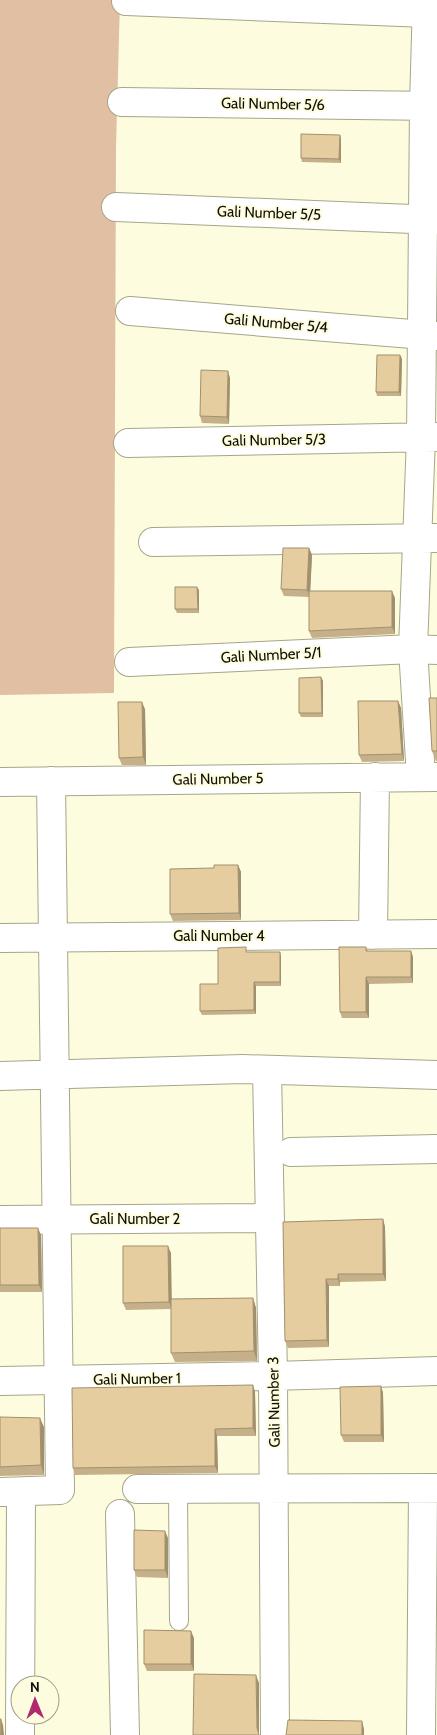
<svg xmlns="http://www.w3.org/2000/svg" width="437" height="1735" viewBox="0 0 437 1735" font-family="Cabin,sans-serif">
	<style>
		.green { fill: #e1bfa3 }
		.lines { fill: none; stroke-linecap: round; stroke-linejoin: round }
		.lane-casing { stroke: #a7a589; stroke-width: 20 }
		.street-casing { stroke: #a7a589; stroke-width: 30 }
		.lane { stroke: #fff; stroke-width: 18 }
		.street { stroke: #fff; stroke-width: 28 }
		.wall { fill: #c6b089 }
		.shaded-wall { fill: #a1906f }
		.building { fill: #e6cd9f; stroke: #a1906f }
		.labels { text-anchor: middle; stroke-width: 4; stroke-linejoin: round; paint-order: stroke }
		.street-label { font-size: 15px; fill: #100f05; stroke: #fefcde }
	</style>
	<rect width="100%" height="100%" fill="#fefcde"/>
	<path class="green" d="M0,0H120L116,147L114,693L0,695Z"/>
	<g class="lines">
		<defs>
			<path id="lane" d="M178,1489L179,1621"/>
			<path id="street" d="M126,1L426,13
				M122,102L437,106
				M116,207L437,220
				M130,311L437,336
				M128,443L437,437
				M153,542L437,538
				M129,662L413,649L437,650
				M421,777L413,649L421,437L424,106L427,0
				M0,782L437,777
				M373,935L375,777
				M0,938L437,934
				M267,1070L273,1376L275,1735
				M0,1076L243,1069L437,1075
				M291,1152L437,1149
				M0,1220L270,1218
				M0,1381L273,1376L437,1371
				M137,1489L437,1488
				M0,1492L60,1490L51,781
				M120,1514L125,1735
				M20,1735L21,1493
				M421,1735L423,1489"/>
		</defs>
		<use href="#lane" class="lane-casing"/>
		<use href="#street" class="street-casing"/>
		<use href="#lane" class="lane"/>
		<use href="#street" class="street"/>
	</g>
	<path class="wall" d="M340,135L341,139V163L302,162L301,158Z
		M400,355L402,359L401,396H377L376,392Z
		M230,378L229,424L202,423L200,416Z
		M309,548L312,555L310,591L395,598V634L312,638L309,631V597L284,596L281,589Z
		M199,590V613H177L175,609Z
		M321,677L323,681V717H301L299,713Z
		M437,698V761H436L432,751Z
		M398,701L401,708L404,761L362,762L359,755Z
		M145,709L146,765H122L119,758Z
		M238,865L241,872V920L173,921L170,914L214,868Z
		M366,947L368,951H411L413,957V983L369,984V1018H342L340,1012Z
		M247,952L281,956V986H256V1014L202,1015L200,1011L218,984Z
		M383,1219L385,1227L386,1281L340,1282V1286H329V1347L288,1348L285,1341L283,1222Z
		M0,1228L41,1235L42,1292H0Z
		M171,1253V1299L253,1298L256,1308L257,1361L175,1362L171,1353V1309L126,1310L123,1303Z
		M253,1385L255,1392L256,1436H217L218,1473L75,1475L73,1468Z
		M381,1386L383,1393L384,1442H344L341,1435Z
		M0,1417L44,1427V1475L0,1476Z
		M168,1538V1578L137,1577L134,1570Z
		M194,1638V1671H147L144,1664Z"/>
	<path class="shaded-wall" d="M340,135L341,139V163L339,159Z
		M400,355L402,359L401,396L399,392Z
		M228,371L230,378L229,424L227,417Z
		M309,548L312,555L310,597L307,590Z
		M197,587L199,590V613L198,609Z
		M392,591L395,598V634L392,627Z
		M321,677L323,681V717L322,713Z
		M398,701L401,708L404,761L402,754Z
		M142,702L145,709L146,765L143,757Z
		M238,865L241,872V920L239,913Z
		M411,951L413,957V983L411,977Z
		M280,952L281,956V986L280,982Z
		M366,977L369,984V1018L366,1012Z
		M254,982L256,986V1014L254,1010Z
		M383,1219L385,1227L386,1281L383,1274Z
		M38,1228L41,1235L42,1292L39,1285Z
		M168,1246L171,1253L172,1309L169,1302Z
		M338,1274L340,1282V1286L338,1279Z
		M326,1279L329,1286V1347L327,1340Z
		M253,1298L256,1308L257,1361L254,1351Z
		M253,1385L255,1392L256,1436L253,1428Z
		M381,1386L383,1393L384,1442L381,1435Z
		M40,1418L44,1427V1475L41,1465Z
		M215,1429L217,1436L218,1473L215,1466Z
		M165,1531L168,1538V1578L165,1570Z
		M191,1631L194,1638V1671L191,1664Z
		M256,1675L259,1683V1735L257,1728Z
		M1,1719L3,1725L4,1735H1Z
		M362,1721L364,1729V1735H362Z"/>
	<path class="building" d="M301,134L340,135L339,159L301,158Z
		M377,355H400L399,392H376Z
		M201,370L228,371L227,417L200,416Z
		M283,548H309L307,590L281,589Z
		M175,587H197L198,609H175Z
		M309,591H392V627L309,631Z
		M321,677L322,713H299V678Z
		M429,698H437V751H432Z
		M358,701H398L402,754L359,755Z
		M118,702H142L143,757L119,758Z
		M214,865H238L239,913L170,914V869L214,868Z
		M246,947V952H280V982H254V1010L200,1011V984H218V948Z
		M339,947H366V951H411V977H366V1012H340Z
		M383,1219V1274H338V1279H326L327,1340L285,1341L283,1222Z
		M0,1228H38L39,1285H0Z
		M123,1246H168L169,1302L123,1303Z
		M253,1298L254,1351L171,1353V1299Z
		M253,1385V1428L215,1429V1466L73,1468L72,1388Z
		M381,1386V1435H341L340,1387Z
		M0,1417L40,1418L41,1465L0,1467Z
		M134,1530L165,1531V1570H134Z
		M144,1630L191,1631V1664H144Z
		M194,1674L256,1675L257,1728L259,1735H193Z
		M0,1719H1V1735H0Z
		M288,1720L362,1721V1735H286Z"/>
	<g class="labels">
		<g class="street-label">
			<text transform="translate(273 104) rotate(1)" y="5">Gali Number 5/6</text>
			<text transform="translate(269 213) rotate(2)" y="5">Gali Number 5/5</text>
			<text transform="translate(276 323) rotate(5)" y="5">Gali Number 5/4</text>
			<text transform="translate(274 440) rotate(-1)" y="5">Gali Number 5/3</text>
			<text transform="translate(271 655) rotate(-3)" y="5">Gali Number 5/1</text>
			<text transform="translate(218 779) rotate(-1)" y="5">Gali Number 5</text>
			<text x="219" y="941">Gali Number 4</text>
			<text x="135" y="1224">Gali Number 2</text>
			<text transform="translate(137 1379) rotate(-1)" y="5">Gali Number 1</text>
			<text transform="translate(274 1402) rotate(-91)" y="5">Gali Number 3</text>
		</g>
	</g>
	<g transform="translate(35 1700) rotate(359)"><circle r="24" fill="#fefcde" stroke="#9f9d87"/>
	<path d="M0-4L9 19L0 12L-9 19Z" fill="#b12a6d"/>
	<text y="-8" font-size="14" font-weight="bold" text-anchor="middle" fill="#100f05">N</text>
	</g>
</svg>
